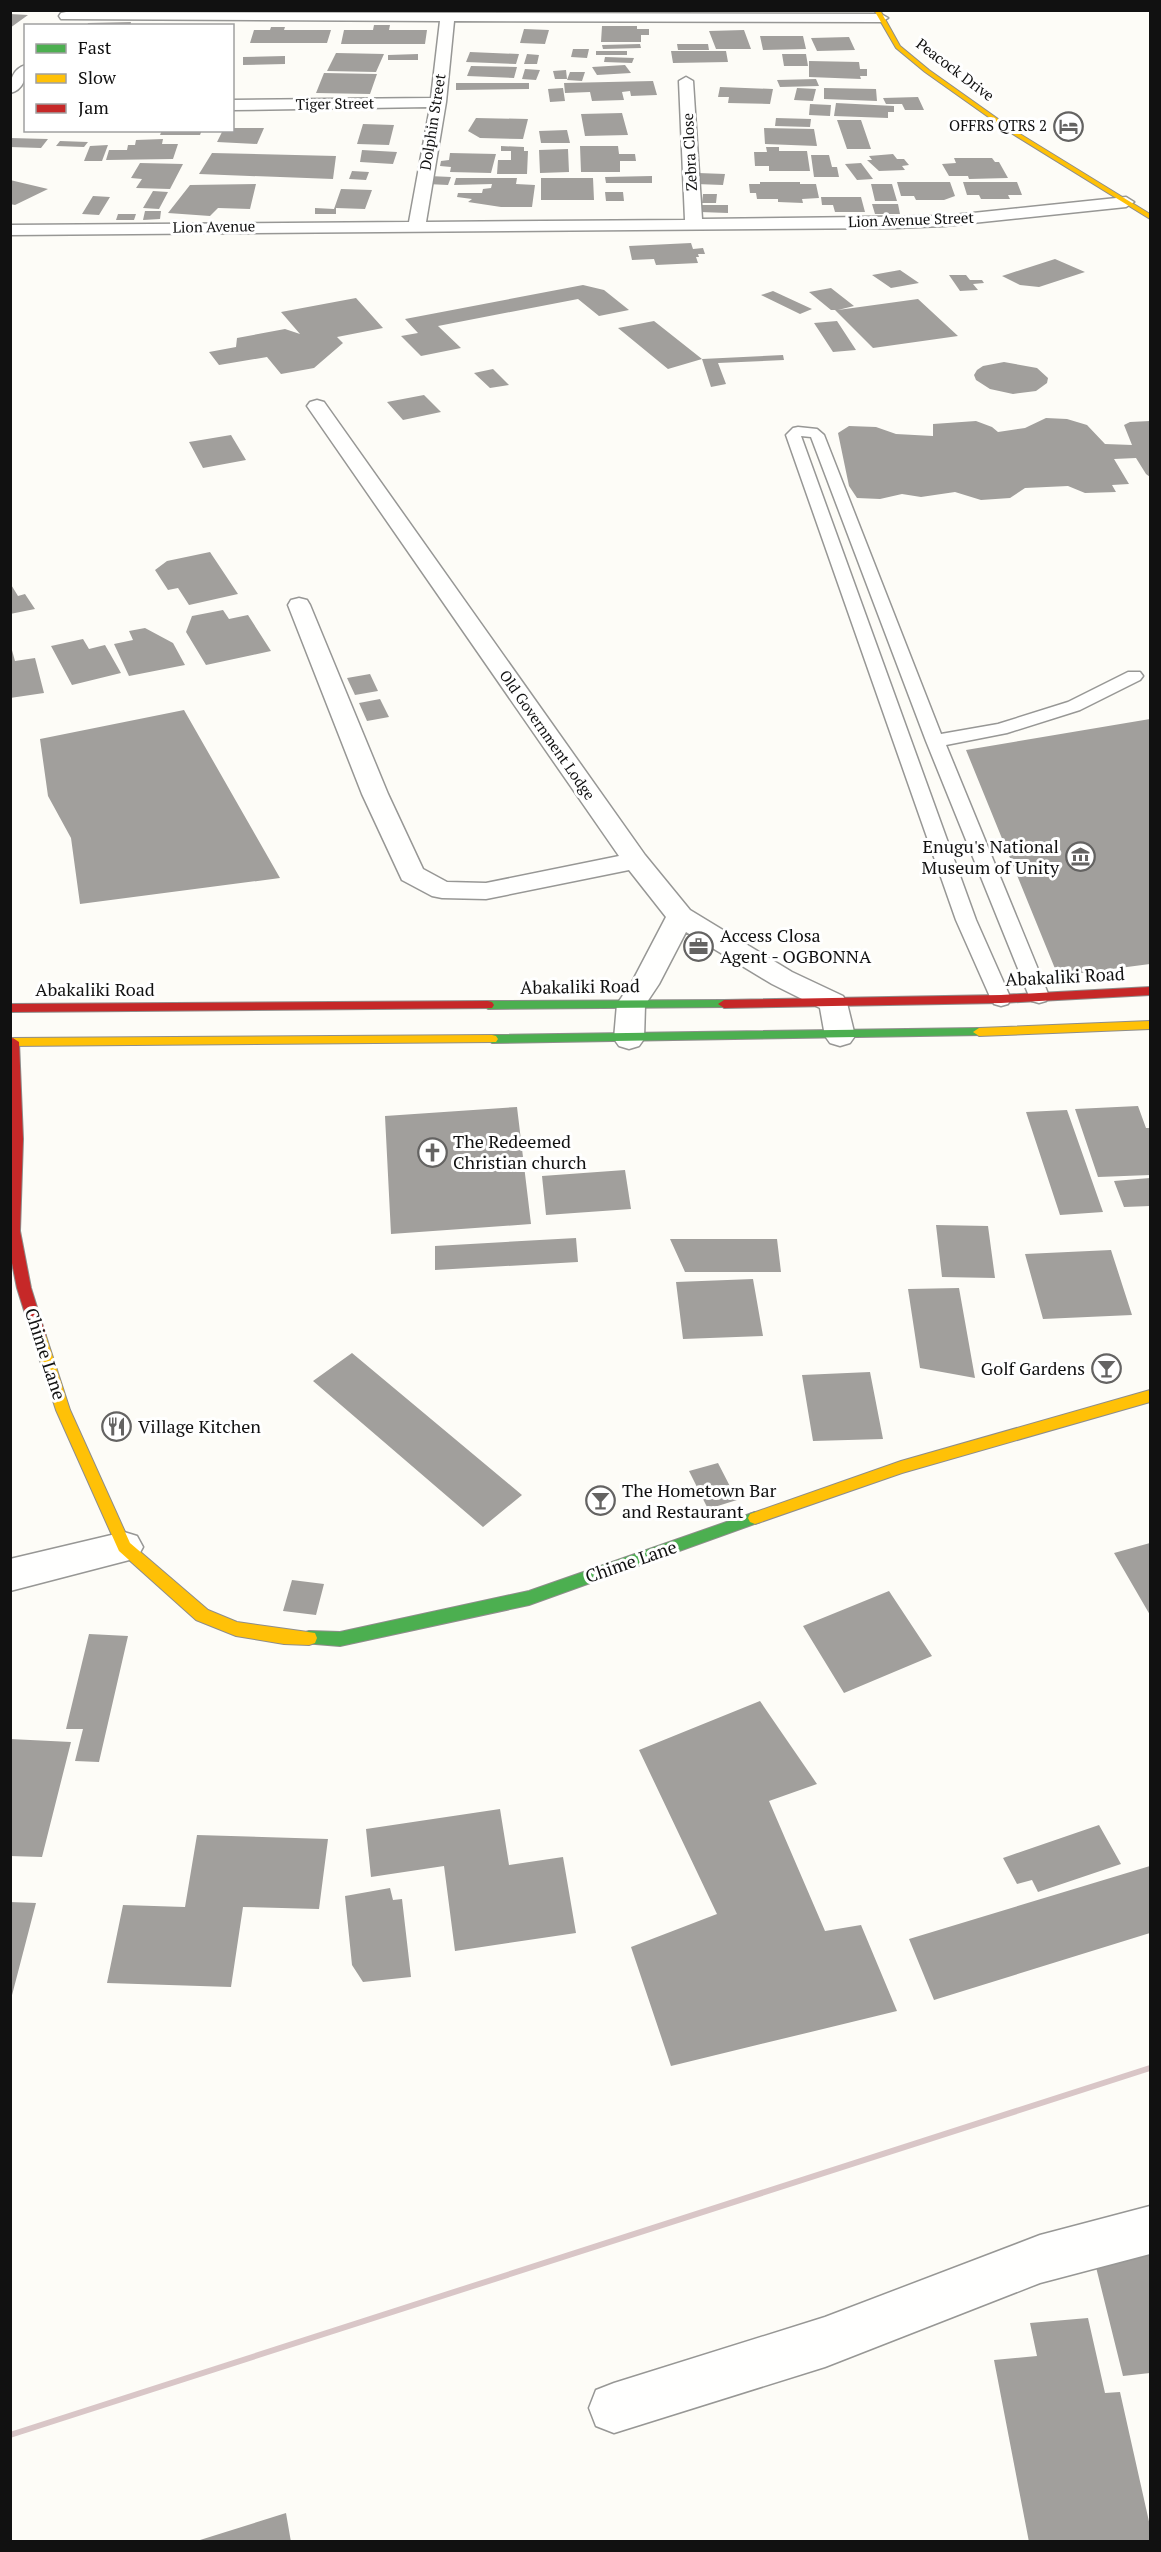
<svg xmlns="http://www.w3.org/2000/svg" width="1161" height="2552" viewBox="0 0 1161 2552" font-family="'PT Serif',serif">
	<style>
		.building { fill: #a19f9c }
		.lines { fill: none; stroke-linecap: round; stroke-linejoin: round }
		.lane-casing { stroke: #979795; stroke-width: 3 }
		.street-casing { stroke: #979795; stroke-width: 3 }
		.fast-casing { stroke: #8e8d8b; stroke-width: 2 }
		.slow-casing { stroke: #8e8d8b; stroke-width: 2 }
		.jam-casing { stroke: #8e8d8b; stroke-width: 2 }
		.lane { fill: #fffffe; fill-rule: evenodd }
		.street { fill: #fffffe; fill-rule: evenodd }
		.fast { fill: #4caf50; fill-rule: evenodd }
		.slow { fill: #ffc107; fill-rule: evenodd }
		.jam { fill: #c62828; fill-rule: evenodd }
		.rail { stroke: #d9c6c7; stroke-width: 6 }
		.labels { text-anchor: middle; stroke-width: 6; stroke-linejoin: round; paint-order: stroke }
		.far-street-label { font-size: 15px; fill: #111; stroke: #fff }
		.far-poi-label { font-size: 15px; fill: #111; stroke: #fff; text-anchor: end }
		.poi-label { font-size: 18px; fill: #111; stroke: #fff; text-anchor: start }
		.street-label { font-size: 18px; fill: #111; stroke: #fff }
	</style>
	<rect width="100%" height="100%" fill="#fdfcf7"/>
	<path class="building" d="M10,14L28,15L10,28Z
		M131,22L130,26H87L88,23Z
		M374,25H390L389,30H427L425,44H341L344,30H373Z
		M602,26H637V29H649V35H641V42H601Z
		M271,27H285L284,30H331L327,43H250L254,30H270Z
		M524,29L549,30L545,44L520,43Z
		M744,30L751,49H716L709,31Z
		M760,36H803L806,49L763,50Z
		M849,37L855,50L817,51L811,38Z
		M640,44L641,48L603,49L602,45Z
		M677,44H708L709,50H678Z
		M573,49H589L587,58L571,57Z
		M596,51H627V55H596Z
		M671,51H726L728,62L673,63Z
		M470,52L519,54L516,64L466,62Z
		M336,53L384,54L376,72L327,71Z
		M418,54V60H388V55Z
		M527,54L539,55L537,64H524Z
		M782,54H806L808,66H784Z
		M285,56V64L243,65V57Z
		M605,57L634,58L632,63L604,62Z
		M809,61L859,62L860,69H867V76H860L861,79L809,77Z
		M625,65L631,73L597,75L592,67Z
		M471,66L517,67L514,78L467,76Z
		M525,69L540,70L536,80L522,79Z
		M566,70L567,79H555L553,71Z
		M570,72H585L582,81L567,80Z
		M324,73L377,74L370,94L316,93Z
		M816,79L819,86L780,87L777,80Z
		M653,81L657,95L631,96L630,91L622,92L624,100L592,101L590,92L565,93L564,83Z
		M456,83H529V89L456,90Z
		M720,87L773,89L770,104L728,103L729,97H718Z
		M563,88L565,101L550,102L548,89Z
		M797,88L816,89L813,101L794,100Z
		M824,88L876,89L877,101L824,99Z
		M918,97L924,110H905L902,104H886L883,98Z
		M836,103L894,106V112H888V118L834,116Z
		M810,104L831,105L830,116L809,115Z
		M622,113L628,135L585,136L581,114Z
		M476,118L528,119L523,139L480,138L468,131Z
		M776,118L811,119L810,127L775,126Z
		M837,120H861L871,149H847Z
		M363,124L394,125L389,145L357,144Z
		M232,128H264L257,144L217,142L223,130H232Z
		M764,128L814,129L817,146L765,144Z
		M162,130H202L200,135H160Z
		M567,130L570,143H541L539,131Z
		M10,138L48,139L41,148L10,147Z
		M163,139L162,144H178L173,159L106,160L109,150H127L128,145H135L136,140Z
		M60,141L88,142L84,147L56,146Z
		M108,145L102,161H84L90,146Z
		M501,146L524,147V151H528L527,174H497L498,160H511V151H501Z
		M580,146H618L619,154H635L636,161H620V172H581Z
		M766,147H779V151H807L810,171H769V166H755L754,152H767Z
		M568,149L569,172L540,173L539,150Z
		M362,150L397,152L393,164L360,162Z
		M212,153L336,156L333,179L199,174Z
		M450,153L496,154L491,173L450,172L451,167L440,166L441,161L449,160Z
		M893,154L897,159H904L909,165L902,166L905,170L879,171L867,160H872L869,156Z
		M811,155H829L832,167H837L839,177H814Z
		M954,158H992L995,162H999L1008,178L969,179L968,176H949L942,164L956,163Z
		M140,163L183,164L170,189L136,188L142,179L131,178Z
		M861,163L873,179L857,180L845,164Z
		M352,171L369,172L366,180L349,179Z
		M698,173L725,174L723,185L696,184Z
		M429,176L451,177L448,185L427,184Z
		M652,176V183H606L605,177Z
		M456,178H517L516,184L535,185L532,207H501L468,202L472,199L457,197L458,193H482L483,189L491,188L492,184L454,185Z
		M541,178H593L594,200H541Z
		M10,180L48,189L15,205L10,204Z
		M760,182H800V184H816L819,198L802,199L803,203L778,202V199H757L756,193H750L749,184H760Z
		M897,182H950L955,196L944,200H916L914,196H901Z
		M963,182H1017L1022,195H1008L1010,199H981L979,195H967Z
		M256,184L250,209L218,208L210,216L168,213L190,185Z
		M871,184H892L897,201H875Z
		M341,189L372,190L365,209L336,208V214H315V208L334,209Z
		M153,191L168,192L159,209L143,208Z
		M605,192H623L624,201H606Z
		M703,194H717L716,203H702Z
		M93,196L110,197L99,215L82,214Z
		M821,197H861L865,212H835L833,205H822Z
		M872,204H898L900,214H875Z
		M700,205H728V213L700,212Z
		M145,211H161L160,219L143,220Z
		M118,214H136L134,220H116Z
		M691,243L693,249L703,248L705,254H698L699,257H696L698,263L656,265L654,259L632,260L629,246Z
		M1055,259L1085,272L1039,287L1020,285L1002,276Z
		M900,270L919,283L891,288L872,275Z
		M949,275H966L970,280H982L984,283L973,284L978,290L960,291Z
		M583,285L604,290L629,310L599,316L578,299L438,326L461,348L421,356L401,336L418,333L405,319Z
		M831,288L854,306L838,310L918,299L958,336L873,348L835,310H831L809,292Z
		M773,291L812,309L800,314L761,295Z
		M356,298L383,328L337,337L343,343L314,368L281,374L267,357L219,365L209,352L236,347L237,338L285,329L300,334L281,312Z
		M654,321L702,359L668,369L618,328Z
		M837,321L856,350L833,352L814,323Z
		M783,355L784,360L718,363L726,384L711,387L702,359Z
		M1004,362L1037,368L1048,378L1047,383L1036,391L1013,394L990,389L976,380L974,375L977,370L983,366Z
		M493,369L509,385L490,388L474,373Z
		M424,395L441,412L403,420L387,402Z
		M1046,418L1067,419L1087,425L1105,444L1132,445L1124,425L1130,422L1150,421V477L1146,474L1136,458L1114,459L1129,484L1112,485L1116,492L1085,493L1068,486L1025,488L1010,498L981,500L955,492L921,497L902,494L880,499L857,498L849,486L838,433L849,426L876,427L896,434L933,436V424L976,421L992,427L998,432L1025,428Z
		M231,435L246,460L203,468L189,442Z
		M210,552L238,594L189,605L178,588L168,590L155,570L167,561Z
		M10,583L18,596L25,594L35,609L10,614Z
		M223,610L229,619L248,615L271,651L206,665L186,632L192,616Z
		M145,628L173,643L185,665L129,676L114,644L133,640L129,631Z
		M83,639L89,649L105,645L121,673L72,685L51,646Z
		M10,643L15,661L35,658L44,693L10,698Z
		M370,674L378,691L355,695L347,678Z
		M380,699L389,717L367,721L359,703Z
		M184,710L280,878L80,904L71,838L48,796L40,739Z
		M1150,719V964L1058,976L966,750Z
		M1138,1106L1146,1128H1150V1175L1098,1177L1075,1109Z
		M517,1107L531,1224L391,1234L385,1116Z
		M1067,1110L1103,1212L1060,1215L1026,1112Z
		M625,1170L631,1209L546,1215L542,1176Z
		M1150,1178V1206L1124,1207L1114,1181Z
		M936,1225L988,1226L995,1278L942,1277Z
		M576,1238L578,1262L435,1270V1246Z
		M670,1239H777L781,1272H685Z
		M1111,1250L1132,1315L1043,1319L1025,1254Z
		M753,1279L763,1336L683,1339L676,1282Z
		M959,1288L975,1378L920,1368L908,1289Z
		M352,1353L522,1495L483,1527L313,1381Z
		M870,1372L883,1439L813,1441L802,1375Z
		M718,1463L737,1500L708,1509L689,1471Z
		M1150,1543V1615L1114,1553Z
		M292,1580L324,1584L316,1615L283,1611Z
		M889,1591L932,1656L844,1693L803,1626Z
		M89,1634L128,1636L99,1762L75,1761L83,1729H66Z
		M760,1701L817,1784L769,1801L825,1931L861,1925L897,2011L671,2066L631,1947L717,1914L639,1750Z
		M10,1739L71,1742L42,1857L10,1856Z
		M500,1809L509,1865L563,1857L576,1933L455,1951L444,1866L371,1877L366,1829Z
		M1099,1825L1121,1864L1038,1892L1032,1880L1017,1884L1003,1858Z
		M197,1835L328,1839L319,1909L243,1907L231,1987L107,1983L123,1905L185,1907Z
		M1150,1866V1933L934,2000L909,1939Z
		M390,1888L393,1900L402,1899L411,1977L363,1982L352,1965L345,1896Z
		M10,1902L36,1903L11,1999H10Z
		M1150,2250V2373L1123,2376L1093,2255Z
		M1088,2318L1105,2393L1120,2392L1150,2526V2542H1029L994,2360L1037,2356L1030,2323Z
		M286,2513L291,2542H201L200,2540Z"/>
	<g class="lines">
		<defs>
			<path id="lane" d="M798,427L817,429L824,435L941,734L998,724L1068,702L1128,672H1140L1143,676L1140,680L1080,710L1007,733L946,745L1049,996L1046,1001L1039,1003L1032,1001L1029,996L926,741L811,437L801,436L976,920L1011,999L1008,1004L1001,1006L994,1004L991,999L956,920L786,435L793,428Z"/>
			<path id="street" d="M66,12L881,14L888,18L881,22L454,21L446,102L426,222L685,220L679,81L686,77L693,81L702,219L944,216L1126,197L1134,202L1126,207L944,226L894,228L10,235V225L409,222L430,107L232,110V100L431,98L440,21L61,19L59,16L61,13Z
				M26,65C26,77 24,90 10,93C10,81 12,69 26,65Z
				M317,400L324,402L645,855L690,910L792,972L843,996L847,1003L855,1036L850,1043L840,1046L830,1043L825,1036L820,1008L772,984L686,932L659,984L645,1005L644,1039L639,1046L629,1049L619,1046L614,1039L617,1004L632,982L666,917L629,870L486,899L442,898L432,896L402,880L362,794L288,605L291,600L299,598L307,600L310,605L388,794L423,869L447,882L486,883L619,856L307,406L310,402Z
				M124,1532L137,1536L143,1547L137,1558L10,1591V1559Z
				M1150,2206V2254L1040,2283L825,2367L614,2433L596,2426L589,2408L596,2390L614,2383L825,2317L1040,2235Z"/>
			<path id="fast" d="M724,1000L730,1004L728,1007L488,1009L482,1005L488,1001Z
				M979,1028L985,1032L983,1035L492,1043L486,1039L492,1035Z
				M755,1512L760,1514L762,1518L760,1522L529,1605L340,1646L303,1643L301,1638L303,1633L309,1631L340,1632L529,1591Z"/>
			<path id="slow" d="M874,10H880L900,46L929,70L1015,131L1150,214V219L1011,133L925,72L896,48Z
				M1150,1021V1029L979,1036L973,1032L979,1028Z
				M492,1035L496,1036L498,1039L496,1042L10,1046V1038Z
				M39,1331L44,1332L46,1336L70,1410L130,1543L208,1610L237,1622L315,1633L317,1638L315,1643L309,1645L284,1644L236,1636L196,1620L119,1551L56,1410L32,1336L34,1332Z
				M1150,1390V1402L902,1473L755,1524L750,1522L748,1518L750,1514L901,1461Z"/>
			<path id="jam" d="M1150,987V995L1001,1003L724,1008L718,1004L724,1000L1001,995Z
				M488,1001L492,1002L494,1005L492,1008L10,1012V1004Z
				M13,1038L19,1042L23,1139L20,1231L31,1288L46,1336L44,1340H34L32,1336L17,1288L10,1253V1039Z"/>
		</defs>
		<use href="#lane" class="lane-casing"/>
		<use href="#street" class="street-casing"/>
		<use href="#fast" class="fast-casing"/>
		<use href="#slow" class="slow-casing"/>
		<use href="#jam" class="jam-casing"/>
		<use href="#lane" class="lane"/>
		<use href="#street" class="street"/>
		<use href="#fast" class="fast"/>
		<use href="#slow" class="slow"/>
		<use href="#jam" class="jam"/>
		<path class="rail" d="M10,2435L1150,2068"/>
	</g>
	<defs>
		<symbol id="hotel-ring" viewBox="-11 -11 22 22"><circle r="9.5" fill="#fff" stroke="#646362" stroke-width="1.5"/><path d="M-6-4.5h1.5V1H6V5H4.5V3h-9V5H-6ZM-4 0a1.8 1.8 0 1 1 3.6 0ZM.5 0V-2.5h3Q6-2.5 6 0Z" fill="#646362"/></symbol>
		<symbol id="museum-ring" viewBox="-11 -11 22 22"><circle r="9.5" fill="#fff" stroke="#646362" stroke-width="1.5"/><path d="M0-6L6-3V-2H-6V-3ZM-5-1h2V3h-2ZM-1-1h2V3h-2ZM3-1h2V3H3ZM-6 4H6V6H-6Z" fill="#646362"/></symbol>
		<symbol id="office-ring" viewBox="-11 -11 22 22"><circle r="9.5" fill="#fff" stroke="#646362" stroke-width="1.5"/><path d="M-6-3h4V-5.5h4V-3h4V5H-6ZM-1-4.5V-3h2v-1.5ZM-6 0V1H6V0Z" fill="#646362"/></symbol>
		<symbol id="church-ring" viewBox="-11 -11 22 22"><circle r="9.5" fill="#fff" stroke="#646362" stroke-width="1.5"/><path d="M-1.2-6h2.4v3.5h3.3v2.4h-3.3V6h-2.4V-.1h-3.3v-2.4h3.3Z" fill="#646362"/></symbol>
		<symbol id="bar-ring" viewBox="-11 -11 22 22"><circle r="9.5" fill="#fff" stroke="#646362" stroke-width="1.5"/><path d="M-6-5H6L.8 .8V4.5H3.5V6h-7V4.5H-.8V.8Z" fill="#646362"/></symbol>
		<symbol id="restaurant-ring" viewBox="-11 -11 22 22"><circle r="9.5" fill="#fff" stroke="#646362" stroke-width="1.5"/><path d="M-5-6h1v4h1v-4h1v4h1v-4h1v5L-1.5 .5V6h-2V.5L-5-1ZM5-6V6H3V1.5H1.5Q1.5-4 5-6Z" fill="#646362"/></symbol>
	</defs>
	<g fill-rule="evenodd">
		<use href="#hotel-ring" x="1052" y="110" width="33" height="33"/>
		<use href="#museum-ring" x="1064" y="840" width="33" height="33"/>
		<use href="#office-ring" x="682" y="930" width="33" height="33"/>
		<use href="#church-ring" x="416" y="1136" width="33" height="33"/>
		<use href="#bar-ring" x="1090" y="1352" width="33" height="33"/>
		<use href="#restaurant-ring" x="100" y="1410" width="33" height="33"/>
		<use href="#bar-ring" x="584" y="1484" width="33" height="33"/>
	</g>
	<g class="labels">
		<g class="far-street-label">
			<text transform="translate(955 70) rotate(37)" y="5">Peacock Drive</text>
			<text transform="translate(335 104) rotate(-1)" y="5">Tiger Street</text>
			<text transform="translate(433 122) rotate(-81)" y="5">Dolphin Street</text>
			<text transform="translate(690 152) rotate(-93)" y="5">Zebra Close</text>
			<text transform="translate(911 220) rotate(-2)" y="5">Lion Avenue Street</text>
			<text transform="translate(214 227) rotate(-1)" y="5">Lion Avenue</text>
			<text transform="translate(547 735) rotate(55)" y="5">Old Government Lodge</text>
		</g>
		<g class="far-poi-label">
			<text x="1047" y="131">OFFRS QTRS 2</text>
		</g>
		<g class="poi-label">
			<text x="1059" y="853" text-anchor="end">Enugu's National<tspan x="1059" dy="21">Museum of Unity</tspan></text>
			<text x="720" y="942">Access Closa<tspan x="720" dy="21">Agent - OGBONNA</tspan></text>
			<text x="453" y="1148">The Redeemed<tspan x="453" dy="21">Christian church</tspan></text>
			<text x="1085" y="1375" text-anchor="end">Golf Gardens</text>
			<text x="138" y="1433">Village Kitchen</text>
			<text x="622" y="1497">The Hometown Bar<tspan x="622" dy="21">and Restaurant</tspan></text>
		</g>
		<g class="street-label">
			<text transform="translate(1065 977) rotate(-3)" y="6">Abakaliki Road</text>
			<text transform="translate(580 987) rotate(-1)" y="6">Abakaliki Road</text>
			<text x="95" y="996">Abakaliki Road</text>
			<text transform="translate(45 1354) rotate(72)" y="6">Chime Lane</text>
			<text transform="translate(631 1562) rotate(-19)" y="6">Chime Lane</text>
		</g>
	</g>
	<rect width="1161" height="2552" fill="none" stroke="#111111" stroke-width="24"/>
	<rect x="24" y="24" width="210" height="108" fill="#ffffff" stroke="#a0a0a0" stroke-width="1.5"/>
	<rect x="36" y="44" width="30" height="9" fill="#4caf50" stroke="#a0a0a0" stroke-width="1.5"/>
	<text x="78" y="54" font-size="18" fill="#111111">Fast</text>
	<rect x="36" y="74" width="30" height="9" fill="#ffc107" stroke="#a0a0a0" stroke-width="1.5"/>
	<text x="78" y="84" font-size="18" fill="#111111">Slow</text>
	<rect x="36" y="104" width="30" height="9" fill="#c62828" stroke="#a0a0a0" stroke-width="1.5"/>
	<text x="78" y="114" font-size="18" fill="#111111">Jam</text>
</svg>
